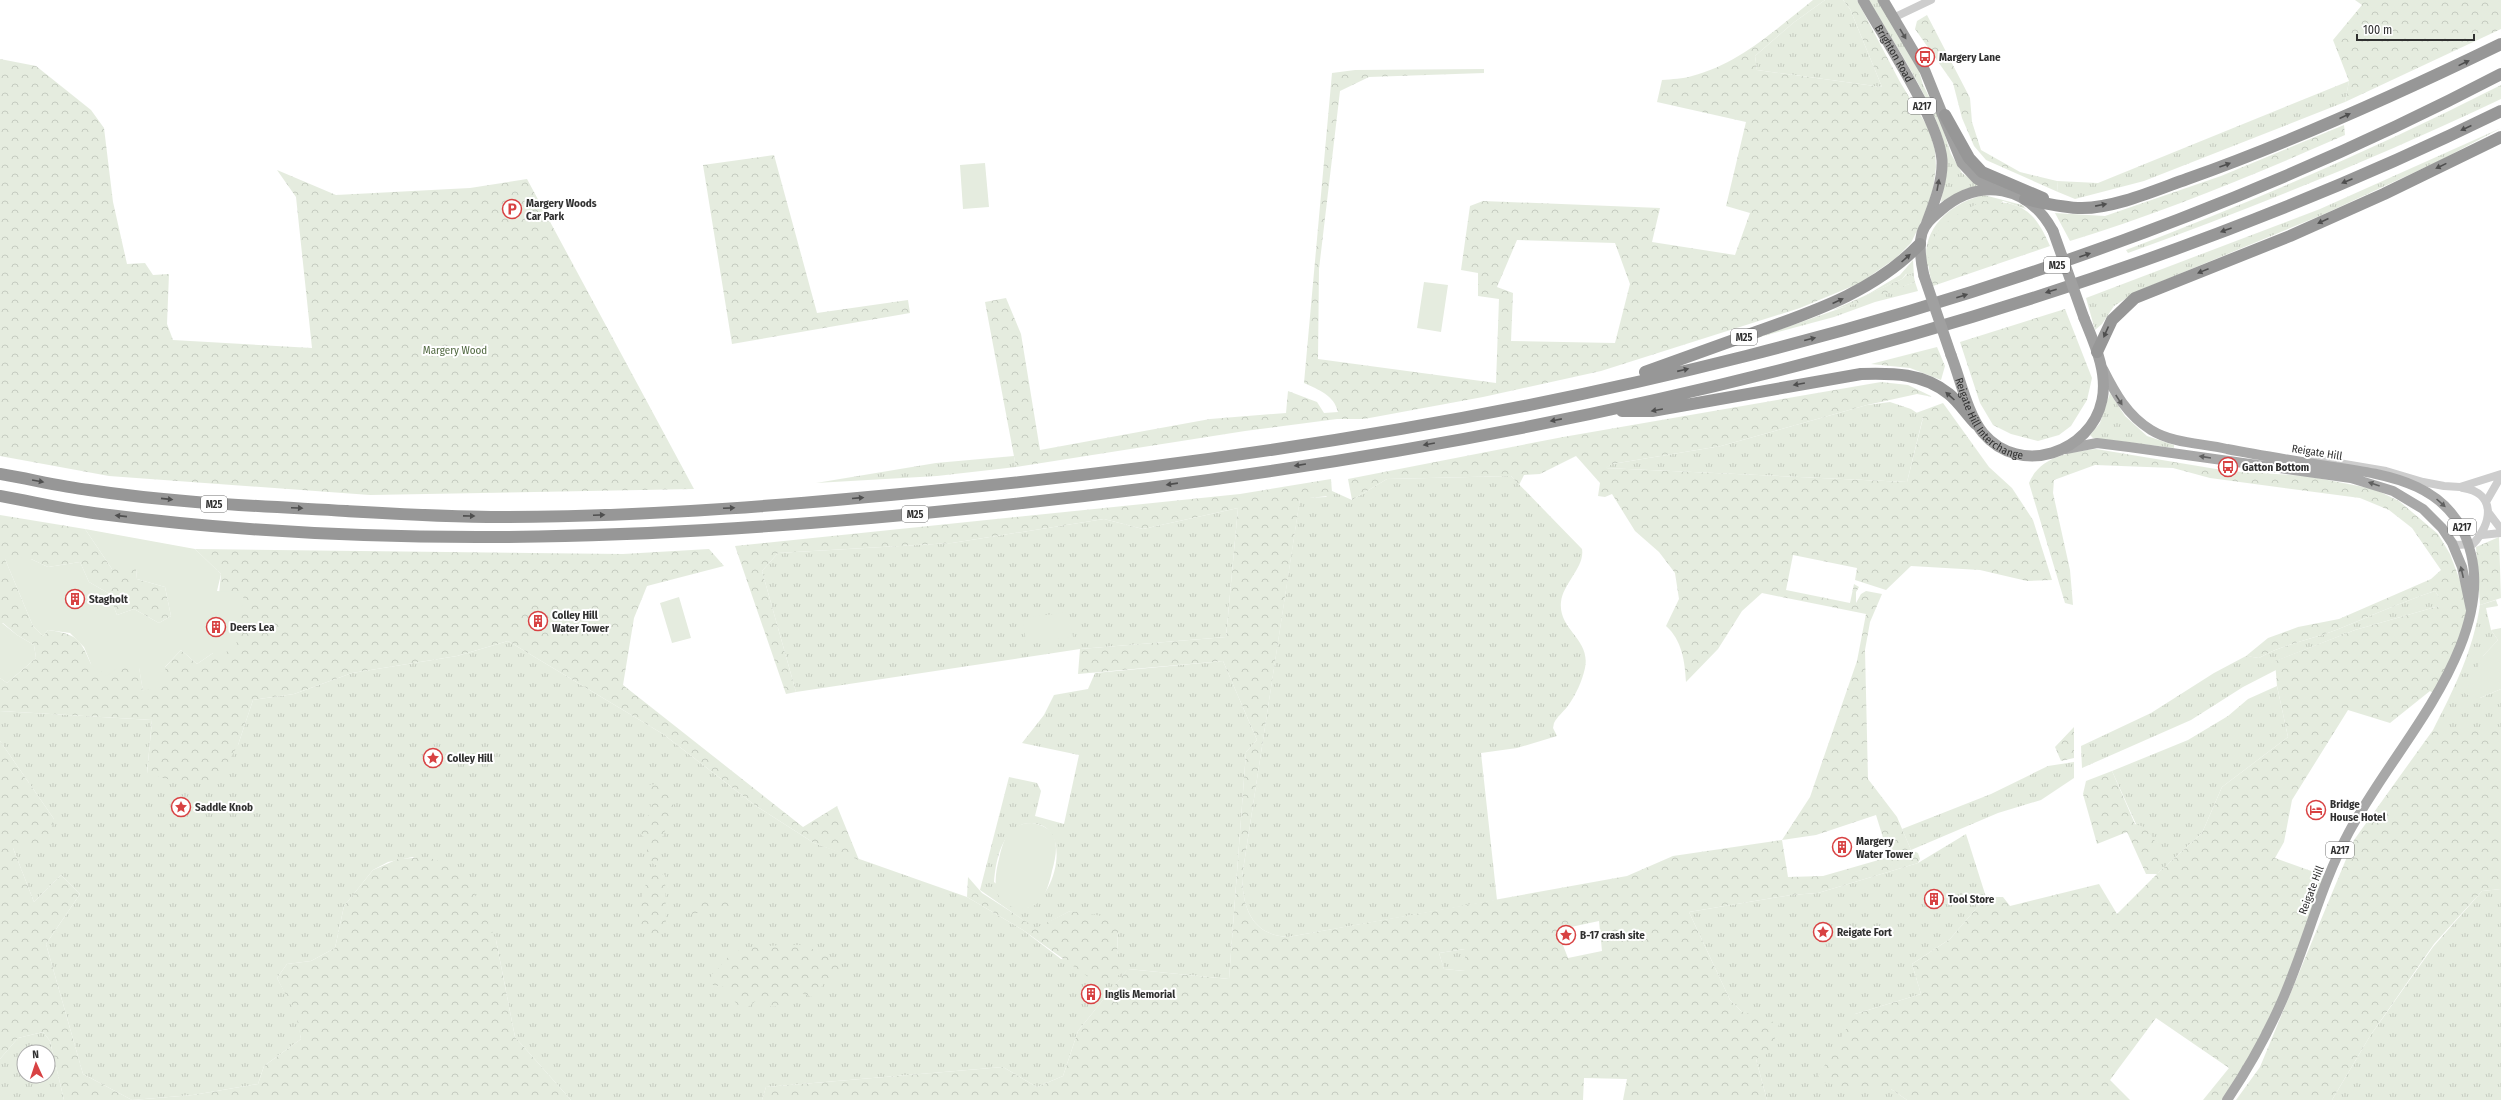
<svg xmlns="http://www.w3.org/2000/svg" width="2501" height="1100" viewBox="0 0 2501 1100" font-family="'Fira Sans Condensed',sans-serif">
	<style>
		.grass { fill: url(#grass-tufts); fill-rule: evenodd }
		.forest { fill: url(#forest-crowns); fill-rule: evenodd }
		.green { fill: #e5ecdf }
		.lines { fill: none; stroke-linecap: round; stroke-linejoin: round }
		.tertiary { stroke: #cdcdcd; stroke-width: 8 }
		.primary { stroke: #a8a8a8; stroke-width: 10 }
		.trunk { stroke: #a0a0a0; stroke-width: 11 }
		.motorway { stroke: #979797; stroke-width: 12 }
		.trunk-bridge { stroke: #a0a0a0; stroke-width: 11 }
		.oneway { fill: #575757 }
		.oneway2 { fill: #4f4f4f }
		.oneway3 { fill: #606060 }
		.labels { text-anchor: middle; stroke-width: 4; stroke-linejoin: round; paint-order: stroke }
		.shield { fill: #fff; stroke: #6e6e6e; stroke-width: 1 }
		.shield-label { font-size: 10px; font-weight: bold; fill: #303030 }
		.street-label { font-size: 11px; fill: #303030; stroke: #fff }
		.poi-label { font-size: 11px; font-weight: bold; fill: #303030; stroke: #fff; text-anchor: start }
		.park-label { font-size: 11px; fill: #516941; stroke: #fff }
	</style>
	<defs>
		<pattern id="grass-tufts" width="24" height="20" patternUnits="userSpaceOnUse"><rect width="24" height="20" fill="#e5ecdf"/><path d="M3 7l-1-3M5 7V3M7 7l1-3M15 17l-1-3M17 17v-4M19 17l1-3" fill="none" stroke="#c5cbc0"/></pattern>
		<pattern id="forest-crowns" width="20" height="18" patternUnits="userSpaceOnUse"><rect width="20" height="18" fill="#e5ecdf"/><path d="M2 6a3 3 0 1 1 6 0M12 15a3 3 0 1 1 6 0" fill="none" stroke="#c5cbc0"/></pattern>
	</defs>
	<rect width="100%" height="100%" fill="#fff"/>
	<path class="grass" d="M1825,0H1843L1850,9L1882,87L1757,70L1755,56L1793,23Z
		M1869,0H1879L1919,71L1923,85L1938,114L1951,154L1962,173L1980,186L1965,189L1941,202C1943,188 1948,175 1947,160C1945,117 1891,39 1869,0Z
		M2349,81L2345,102L2144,181L2075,199L2058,192L2057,181L2098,183Z
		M2501,85V99C2379,157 2255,207 2128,253L2126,250C2254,201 2379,147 2501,85Z
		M2501,128L2439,161L2322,215L2138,291L2114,306L2102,324L2095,330L2086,298L2320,209Z
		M1984,195L2022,205L2026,209L2003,201L1927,267C1920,229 1950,203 1984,195Z
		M1913,260L1914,277L1906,274L1902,279L1865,296L1900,275Z
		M1915,282L1918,291L1875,302L1834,317L1756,338Z
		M2110,393L2125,416L2147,436L2174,445V448L2093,438L2090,435L2100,423Z
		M1890,402L1911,409L1923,417L1907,482L1605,468L1612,464L1721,446L1867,405Z
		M1014,456L1016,467L937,476L816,483L936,463Z
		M1511,476L1582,549C1585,567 1563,583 1561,602C1558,630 1591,639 1585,668C1582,681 1576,695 1567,707C1563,712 1557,717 1554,723L1553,728L1557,736L1517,748L1481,753L1497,900L1288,937C1253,935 1243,910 1242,877L1300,498L1326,497L1332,491L1352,500L1387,479Z
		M1238,508L1226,637L1080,649L796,692L762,571L778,553L952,543L1104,519L1143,529Z
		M2435,591L2439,597V606L2355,630L2276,661V670L2243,687L2191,720L2082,768L2081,746L2151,713L2214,673L2246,656L2259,658C2283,644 2310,640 2336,630C2369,617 2401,602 2435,591Z
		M2496,600L2498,606L2486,608L2491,630L2498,640L2483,656L2480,698L2501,689V730H2433C2454,689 2473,651 2480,605Z
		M508,641L663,734L756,806L814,843L967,897L1023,930L1061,959L1117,957L1118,930L1070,911L1036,929L980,890L1009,777L1037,783L1041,791L1035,816L1064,824L1079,755L1022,743L1044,715L1054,695L1088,689L1095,673L1223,661L1257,740L1246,752L1229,979L1128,969L1078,1031L1063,1076L1037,1087L1003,1067L766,1087L762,1100H571L515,1037L496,940L413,857L388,862L373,870L344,906L335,948L311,961L287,964L277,978L297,1015L301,1039L264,1066L258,1084L193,1095L132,1100L83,1074L46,944L80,894L61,875L34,902L13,848L54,819L0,741V711L152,720L147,773L238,745L253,700L294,694L352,673L457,656ZM1023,824C1076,815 1058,900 1026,908L994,882C996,860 1001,833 1023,824Z
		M2277,686L2288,737L2222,787L2202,833L2158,873L2112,771L2188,740L2228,716L2248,699Z
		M2074,762V778L2041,800L1998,813L1911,850L1902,829L1991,794L2048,766Z
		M1966,834L1986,897L1950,939L1912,964L1921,994L1855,1014L1851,1089H1891L1907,1100H1767L1756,1059L1753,1016L1741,1011L1730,1000L1689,912L1791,895L1818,893L1918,863Z
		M2501,889V1100H2332L2370,1036L2433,947L2482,891Z
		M1465,949V971L1444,969L1439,953Z
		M43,1032L50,1041L64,1100H0V1059L18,1038ZM24,1052H48V1076H24Z"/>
	<path class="forest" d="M1813,0H1825L1793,23L1755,56L1757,70L1882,87L1850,9L1843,0H1857L1900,82L1929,129L1935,150L1936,167L1933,189L1924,216L1911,243L1896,258L1860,283L1800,308L1601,371L1483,397L1364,419H1337L1245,431L1016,467L985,302L1006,298L1021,334L1040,450L1210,419L1286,413L1288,391L1317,402L1324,413L1338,412C1334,395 1319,390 1304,383L1332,73L1355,70L1484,69V73L1369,77L1340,91L1319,269L1318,359L1496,383L1499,299L1478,296V273L1461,270L1470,206L1483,201L1660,208L1652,242L1735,255L1750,213L1726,206L1746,122L1657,102L1662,80C1672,79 1683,79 1692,76C1739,64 1776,29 1813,0ZM1517,240L1615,243L1630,284L1615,343L1511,341L1513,293L1497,287Z
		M2355,0H2501V29L2345,102L2349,81L2333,40L2362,5Z
		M1927,15L1970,98L1972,122L1981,150L2020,172L2057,181L2058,192L1986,160L1974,146L1962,118L1953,83L1915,29L1917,21Z
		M0,59L36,66L91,110L104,128L113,202L127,264L145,263L153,275L169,274L167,324L173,340L312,348L296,197L277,170L336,195L470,188L527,179L694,489L370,495L109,476L0,456Z
		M2344,125L2345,135C2254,175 2164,212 2070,241L2055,213L2105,216L2221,176Z
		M774,155L817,313L908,300L910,313L732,344L703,165Z
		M1983,201C2023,202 2034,210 2050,246L1933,286C1917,238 1943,220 1983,201Z
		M1907,274L1914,277L1915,282L1865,301L1833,310L1902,279Z
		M2065,309L2092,378L2087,400L2071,426L2059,435L2038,441L2011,434L1993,425L1980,403L1960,342Z
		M1937,347L1945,366L1941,380L1910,368L1871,364Z
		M1881,382L1908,385L1933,397L1917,394L1867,405L1721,446L1612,464L1606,468L1907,482L1923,418L1916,413L1943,403L1989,467L2012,488L2033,520L2052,580L2027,581L1980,570L1911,566L1886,590L1855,580L1857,568L1793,555L1786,590L1850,603L1854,584L1859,587L1856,592V603L1861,594L1866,591L1882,594L1870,622L1865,650L1868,779L1897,817L1911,850L1918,853L1920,859L1918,863L1818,893L1791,895L1689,912L1730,1000L1741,1011L1779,1024L1771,1052L1756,1059L1767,1100H1623L1627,1079L1584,1078L1583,1100H762L766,1087L1003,1067L1037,1087L1063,1076L1078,1031L1127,970L1108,982L1087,976L1023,930L967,897L968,877L982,893L1036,928L1070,911L1109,917L1118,930L1117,957L1128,969L1229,979L1246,752L1257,740L1223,661L1078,674L1080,649L1226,637L1238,508L1143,529L1104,519L952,543L778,553L762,571L796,692L786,694L735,546L1240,494L1331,479L1332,492L1328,496L1300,499L1242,877C1243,910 1253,935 1288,937L1627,876L1673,856L1782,840L1810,797L1857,661L1866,614L1762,593L1742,611L1718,649L1686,682C1685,662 1682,640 1666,626L1679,599L1675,573L1659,552L1635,531L1612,494L1605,497L1598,496L1600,483L1576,456L1540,474L1524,475L1519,485L1511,476L1387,479L1352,500L1348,479L1563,437ZM1876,815L1889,857L1823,876L1788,877L1782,840L1816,835ZM1599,921L1602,951L1568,958L1557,930ZM1465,949V971L1444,969L1439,953Z
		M2096,449L2228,471L2307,476L2374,489L2399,501L2438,534L2450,554L2471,610L2436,695L2430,691L2390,723L2348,710L2292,800L2284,842L2275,858L2328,877L2281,1002L2227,1100H2203L2229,1068L2156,1018L2110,1080L2130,1100H1907L1891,1089H1851L1816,1080L1855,1014L1921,994L1912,964L1950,939L1986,897H2003L2010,906L2099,884L2117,914L2157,874H2146L2127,832L2097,844L2083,794L2086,781L2112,771L2135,824L2147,828L2159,848L2158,873L2202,833L2222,787L2288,737L2277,686L2275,661L2355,630L2439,606V597L2435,591C2401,602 2369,617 2336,630C2310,640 2283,644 2259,658L2246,656L2268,638L2298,627L2339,619L2431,579L2441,570L2412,528L2389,510L2360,498L2210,478L2173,468L2095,465L2054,480L2053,493L2070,570L2073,605L2065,603L2029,483C2040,456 2071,452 2096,449Z
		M0,515L85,529L112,569H136L137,579L165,587L171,616L159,623L134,609L117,615L108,593L89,582L80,562L48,567L31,559H5L33,626L43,636L48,630C76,634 80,638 91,664L139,667L143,691L181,650L197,664L213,653L221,574L195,549L623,554L709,549L724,566L647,586L634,618L623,685L803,827L837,806L859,860L814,843L756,806L663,734L508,641L457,656L352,673L294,694L253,700L238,745L219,778L188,784L147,774L152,720L0,711V678L7,683L36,658L34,645L17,635L3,623H0Z
		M2499,537L2501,598L2480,605L2476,547Z
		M2074,727V758L2061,761L2055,747Z
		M2433,730H2501V889L2482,891L2434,944L2370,1036L2332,1100H2236L2260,1067L2354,840Z
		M0,741L54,819L46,848H13L34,902L61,875L80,894L46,944L83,1074L132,1100L193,1095L258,1084L264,1066L301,1039L296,1015L277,978L287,964L311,961L335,948L344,906L373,870L398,859L427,857L450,865L466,875L496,940L515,1037L571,1100H64L50,1041L43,1032L18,1038L0,1059Z
		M668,783L674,810L661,840L657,866L647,860V840L636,830C653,815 653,805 647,785Z
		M651,871L665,875L666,921L657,942C627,928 642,894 651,871Z
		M722,897L733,908L691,914L684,911L701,898Z
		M784,945H803L840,961L842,967L837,972V980L830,984L824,983L816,995L811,997L802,993L785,1000L780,1006L771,1007L763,997C756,999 751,1006 744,1009L739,1007L724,987L713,985L710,981L712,974C720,969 723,960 732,954C745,945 768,946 784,945Z"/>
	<path class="green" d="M985,163L989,207L963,209L960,165Z
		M1424,282L1448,285L1441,332L1417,328Z
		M85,529L195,549L221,574L217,591L244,593L236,646L221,655L213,653L197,664L181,650L165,667L168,685L143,691L139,668H117L107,676L91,664L84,647L70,633L48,630L43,636L33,626L5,559L13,557L31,559L48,567L80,562L89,582L108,593L117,615L134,609L159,623L171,616L165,587L137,579L136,569H112Z
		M679,597L691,638L672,643L660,603Z
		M1069,612L1073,637L1026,643L1023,618Z
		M0,623H2L17,635L34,645L36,658L7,683L0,678Z
		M2501,628V689L2480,698L2465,694L2483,656L2498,640L2491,630Z
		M1032,823C1061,828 1058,849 1052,871C1048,889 1042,912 1017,908C991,904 994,878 999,859C1003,840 1009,823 1032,823Z"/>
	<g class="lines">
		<path class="tertiary" d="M1893,18L1931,0
			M2309,458L2386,471L2423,482L2444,486L2460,487L2501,474
			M2486,502L2501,476
			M2488,512L2501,529
			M2482,535L2501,533
			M2452,543L2457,545L2473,544C2492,524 2497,493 2463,488"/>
		<path class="primary" d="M2103,369C2115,393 2127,415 2151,430C2174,444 2202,443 2227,449C2258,455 2289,460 2320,465C2383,474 2454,480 2471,554C2479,586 2472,617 2460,647C2433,714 2383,769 2349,832C2320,886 2306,947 2281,1003C2266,1037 2248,1069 2227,1100
			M2066,449L2097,443L2129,447L2351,478L2393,491L2423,509L2442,528L2452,543L2462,567L2471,610"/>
		<g class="trunk">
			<path id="s1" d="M1863,0C1884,38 1939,120 1942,160C1943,181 1934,203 1927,222"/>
			<path d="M1883,0L1925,71L1962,163L1977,179L1995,189"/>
			<path d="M1924,276C1921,263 1918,247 1922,233C1925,223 1933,217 1941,210C1980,176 2029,186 2053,231"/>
			<path id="s2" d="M1951,355C1960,378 1968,415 1983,433C2020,477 2091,453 2102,400C2108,372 2094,343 2084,318"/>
		</g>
		<path class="motorway" d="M1945,115L1969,158L1982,172L2043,198
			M2025,199C2044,203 2063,208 2082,208C2115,208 2156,190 2187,179C2294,141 2398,94 2501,44
			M2097,352L2112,320L2135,298L2290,236L2384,194L2501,137
			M1645,372C1683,358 1721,345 1759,331C1818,310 1876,290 1920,244
			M1622,411H1652L1861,374C1893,373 1923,373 1949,394C1959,402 1967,415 1976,424
			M0,474C30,479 59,486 89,490C174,503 260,506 346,511C398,514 449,517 501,517C651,517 802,504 952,489C1485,437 2023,324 2501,74
			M0,496C34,502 67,510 101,514C392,552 685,538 975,508C1494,455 2031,342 2501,111"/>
		<path class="trunk-bridge" d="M2053,231L2084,318
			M1924,276L1951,355"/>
	</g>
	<defs><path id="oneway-solid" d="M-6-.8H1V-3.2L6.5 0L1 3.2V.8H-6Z"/></defs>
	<g class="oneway">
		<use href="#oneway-solid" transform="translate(1903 34) rotate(59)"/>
		<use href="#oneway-solid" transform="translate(1938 185) rotate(-80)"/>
	</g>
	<g class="oneway2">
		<use href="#oneway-solid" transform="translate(2464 63) rotate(-26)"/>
		<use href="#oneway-solid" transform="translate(2345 116) rotate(-24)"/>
		<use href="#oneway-solid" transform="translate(2466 128) rotate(155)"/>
		<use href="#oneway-solid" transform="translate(2225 165) rotate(-20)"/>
		<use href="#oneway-solid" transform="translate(2441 166) rotate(154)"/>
		<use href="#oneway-solid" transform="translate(2347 181) rotate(157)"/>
		<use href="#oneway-solid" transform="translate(2101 205) rotate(-11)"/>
		<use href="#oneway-solid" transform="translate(2323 221) rotate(156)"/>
		<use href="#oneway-solid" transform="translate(2226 230) rotate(160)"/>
		<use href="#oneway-solid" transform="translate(2085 255) rotate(-19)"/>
		<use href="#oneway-solid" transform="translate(1906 258) rotate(-42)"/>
		<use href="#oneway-solid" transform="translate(2203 271) rotate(158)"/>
		<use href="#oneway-solid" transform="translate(2051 291) rotate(162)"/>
		<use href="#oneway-solid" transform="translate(1962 296) rotate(-18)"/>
		<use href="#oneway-solid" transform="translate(1838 301) rotate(-25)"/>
		<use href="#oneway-solid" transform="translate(2106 332) rotate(114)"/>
		<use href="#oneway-solid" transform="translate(1810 339) rotate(-14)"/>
		<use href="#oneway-solid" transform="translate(1683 370) rotate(-13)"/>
		<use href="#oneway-solid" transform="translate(1799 384) rotate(170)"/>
		<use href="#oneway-solid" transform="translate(1950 396) rotate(-138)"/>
		<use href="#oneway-solid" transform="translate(1657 410) rotate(170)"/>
		<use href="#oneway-solid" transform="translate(1556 420) rotate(169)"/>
		<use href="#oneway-solid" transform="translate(1429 444) rotate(170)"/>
		<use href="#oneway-solid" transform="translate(1300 465) rotate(171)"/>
		<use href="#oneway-solid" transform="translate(38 481) rotate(10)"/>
		<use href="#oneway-solid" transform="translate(1172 484) rotate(172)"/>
		<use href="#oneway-solid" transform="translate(858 498) rotate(-5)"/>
		<use href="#oneway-solid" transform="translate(167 499) rotate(6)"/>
		<use href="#oneway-solid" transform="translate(297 508) rotate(3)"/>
		<use href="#oneway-solid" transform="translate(729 508) rotate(-3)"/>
		<use href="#oneway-solid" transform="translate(599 515) rotate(-2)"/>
		<use href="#oneway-solid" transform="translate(121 516) rotate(-174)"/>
		<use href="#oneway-solid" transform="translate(469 516) rotate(1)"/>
	</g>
	<g class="oneway3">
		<use href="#oneway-solid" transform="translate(2119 400) rotate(57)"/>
		<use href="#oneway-solid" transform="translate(2205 457) rotate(-171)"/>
		<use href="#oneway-solid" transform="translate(2374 484) rotate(-161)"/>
		<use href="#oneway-solid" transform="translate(2441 503) rotate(42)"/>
		<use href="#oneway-solid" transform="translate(2462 572) rotate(-103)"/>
	</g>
	<defs>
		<symbol id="bus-ring" viewBox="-11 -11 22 22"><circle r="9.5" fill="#fff" stroke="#d84243" stroke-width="1.5"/><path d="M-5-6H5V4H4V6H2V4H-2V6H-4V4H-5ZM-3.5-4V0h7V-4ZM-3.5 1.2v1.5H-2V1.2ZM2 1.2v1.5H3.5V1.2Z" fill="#d84243"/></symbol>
		<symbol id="parking-ring" viewBox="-11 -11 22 22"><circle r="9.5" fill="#fff" stroke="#d84243" stroke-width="1.5"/><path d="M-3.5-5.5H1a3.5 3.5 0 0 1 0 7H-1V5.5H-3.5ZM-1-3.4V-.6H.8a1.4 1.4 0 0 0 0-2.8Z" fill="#d84243"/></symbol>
		<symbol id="building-ring" viewBox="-11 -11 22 22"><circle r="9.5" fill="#fff" stroke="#d84243" stroke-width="1.5"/><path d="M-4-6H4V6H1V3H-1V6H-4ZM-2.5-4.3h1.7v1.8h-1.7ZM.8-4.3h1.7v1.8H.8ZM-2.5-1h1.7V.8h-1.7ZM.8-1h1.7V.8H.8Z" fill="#d84243"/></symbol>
		<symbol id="sight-ring" viewBox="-11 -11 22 22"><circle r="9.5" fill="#fff" stroke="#d84243" stroke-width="1.5"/><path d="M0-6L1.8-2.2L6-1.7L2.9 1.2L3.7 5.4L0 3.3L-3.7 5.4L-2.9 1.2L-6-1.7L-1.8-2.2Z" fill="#d84243"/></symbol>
		<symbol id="hotel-ring" viewBox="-11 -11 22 22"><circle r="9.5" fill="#fff" stroke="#d84243" stroke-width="1.5"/><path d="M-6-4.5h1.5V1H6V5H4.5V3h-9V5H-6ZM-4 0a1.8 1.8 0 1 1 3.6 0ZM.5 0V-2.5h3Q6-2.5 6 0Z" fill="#d84243"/></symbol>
	</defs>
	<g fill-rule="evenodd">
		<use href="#bus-ring" x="1914" y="46" width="22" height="22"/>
		<use href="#parking-ring" x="501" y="198" width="22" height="22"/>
		<use href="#bus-ring" x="2217" y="456" width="22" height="22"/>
		<use href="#building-ring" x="64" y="588" width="22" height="22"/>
		<use href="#building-ring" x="527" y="610" width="22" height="22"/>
		<use href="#building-ring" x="205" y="616" width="22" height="22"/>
		<use href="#sight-ring" x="422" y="747" width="22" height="22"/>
		<use href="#sight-ring" x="170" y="796" width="22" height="22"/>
		<use href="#hotel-ring" x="2305" y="799" width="22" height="22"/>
		<use href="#building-ring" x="1831" y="836" width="22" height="22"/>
		<use href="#building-ring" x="1923" y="888" width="22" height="22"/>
		<use href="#sight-ring" x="1812" y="921" width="22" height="22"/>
		<use href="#sight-ring" x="1555" y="924" width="22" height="22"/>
		<use href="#building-ring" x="1080" y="983" width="22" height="22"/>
	</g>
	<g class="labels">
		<g class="shield">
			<rect x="1908" y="98" width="28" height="16" rx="3"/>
			<rect x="2044" y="257" width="26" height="16" rx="3"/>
			<rect x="1731" y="329" width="26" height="16" rx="3"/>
			<rect x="201" y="496" width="26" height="16" rx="3"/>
			<rect x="902" y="506" width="26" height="16" rx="3"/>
			<rect x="2448" y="519" width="28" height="16" rx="3"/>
			<rect x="2326" y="842" width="28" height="16" rx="3"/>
		</g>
		<g class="shield-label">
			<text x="1922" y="110">A217</text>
			<text x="2057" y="269">M25</text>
			<text x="1744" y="341">M25</text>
			<text x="214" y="508">M25</text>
			<text x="915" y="518">M25</text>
			<text x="2462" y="531">A217</text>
			<text x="2340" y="854">A217</text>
		</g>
		<g class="street-label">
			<text dy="4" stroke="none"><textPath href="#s1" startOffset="62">Brighton Road</textPath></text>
			<text dy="4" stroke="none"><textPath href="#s2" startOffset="78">Reigate Hill Interchange</textPath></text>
			<text transform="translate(2317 452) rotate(9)" y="4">Reigate Hill</text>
			<text transform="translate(2311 890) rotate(-69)" y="4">Reigate Hill</text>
		</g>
		<g class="poi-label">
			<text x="1939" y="61">Margery Lane</text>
			<text x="526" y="207">Margery Woods<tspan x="526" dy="13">Car Park</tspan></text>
			<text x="2242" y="471">Gatton Bottom</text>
			<text x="89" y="603">Stagholt</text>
			<text x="552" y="619">Colley Hill<tspan x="552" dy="13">Water Tower</tspan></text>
			<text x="230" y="631">Deers Lea</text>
			<text x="447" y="762">Colley Hill</text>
			<text x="2330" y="808">Bridge<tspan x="2330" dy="13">House Hotel</tspan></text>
			<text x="195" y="811">Saddle Knob</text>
			<text x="1856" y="845">Margery<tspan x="1856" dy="13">Water Tower</tspan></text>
			<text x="1948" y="903">Tool Store</text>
			<text x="1837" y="936">Reigate Fort</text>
			<text x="1580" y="939">B-17 crash site</text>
			<text x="1105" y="998">Inglis Memorial</text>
		</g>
		<g class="park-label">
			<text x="455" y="354">Margery Wood</text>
		</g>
	</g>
	<g transform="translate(36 1064) rotate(357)"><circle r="19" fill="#ffffff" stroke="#acacac"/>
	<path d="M0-3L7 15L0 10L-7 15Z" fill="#d84243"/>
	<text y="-6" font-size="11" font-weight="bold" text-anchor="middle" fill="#303030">N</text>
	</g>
	<path d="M2357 34v6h117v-6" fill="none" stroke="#303030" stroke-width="2"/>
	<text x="2363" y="34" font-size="12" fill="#303030" stroke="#ffffff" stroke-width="3" paint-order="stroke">100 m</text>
</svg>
